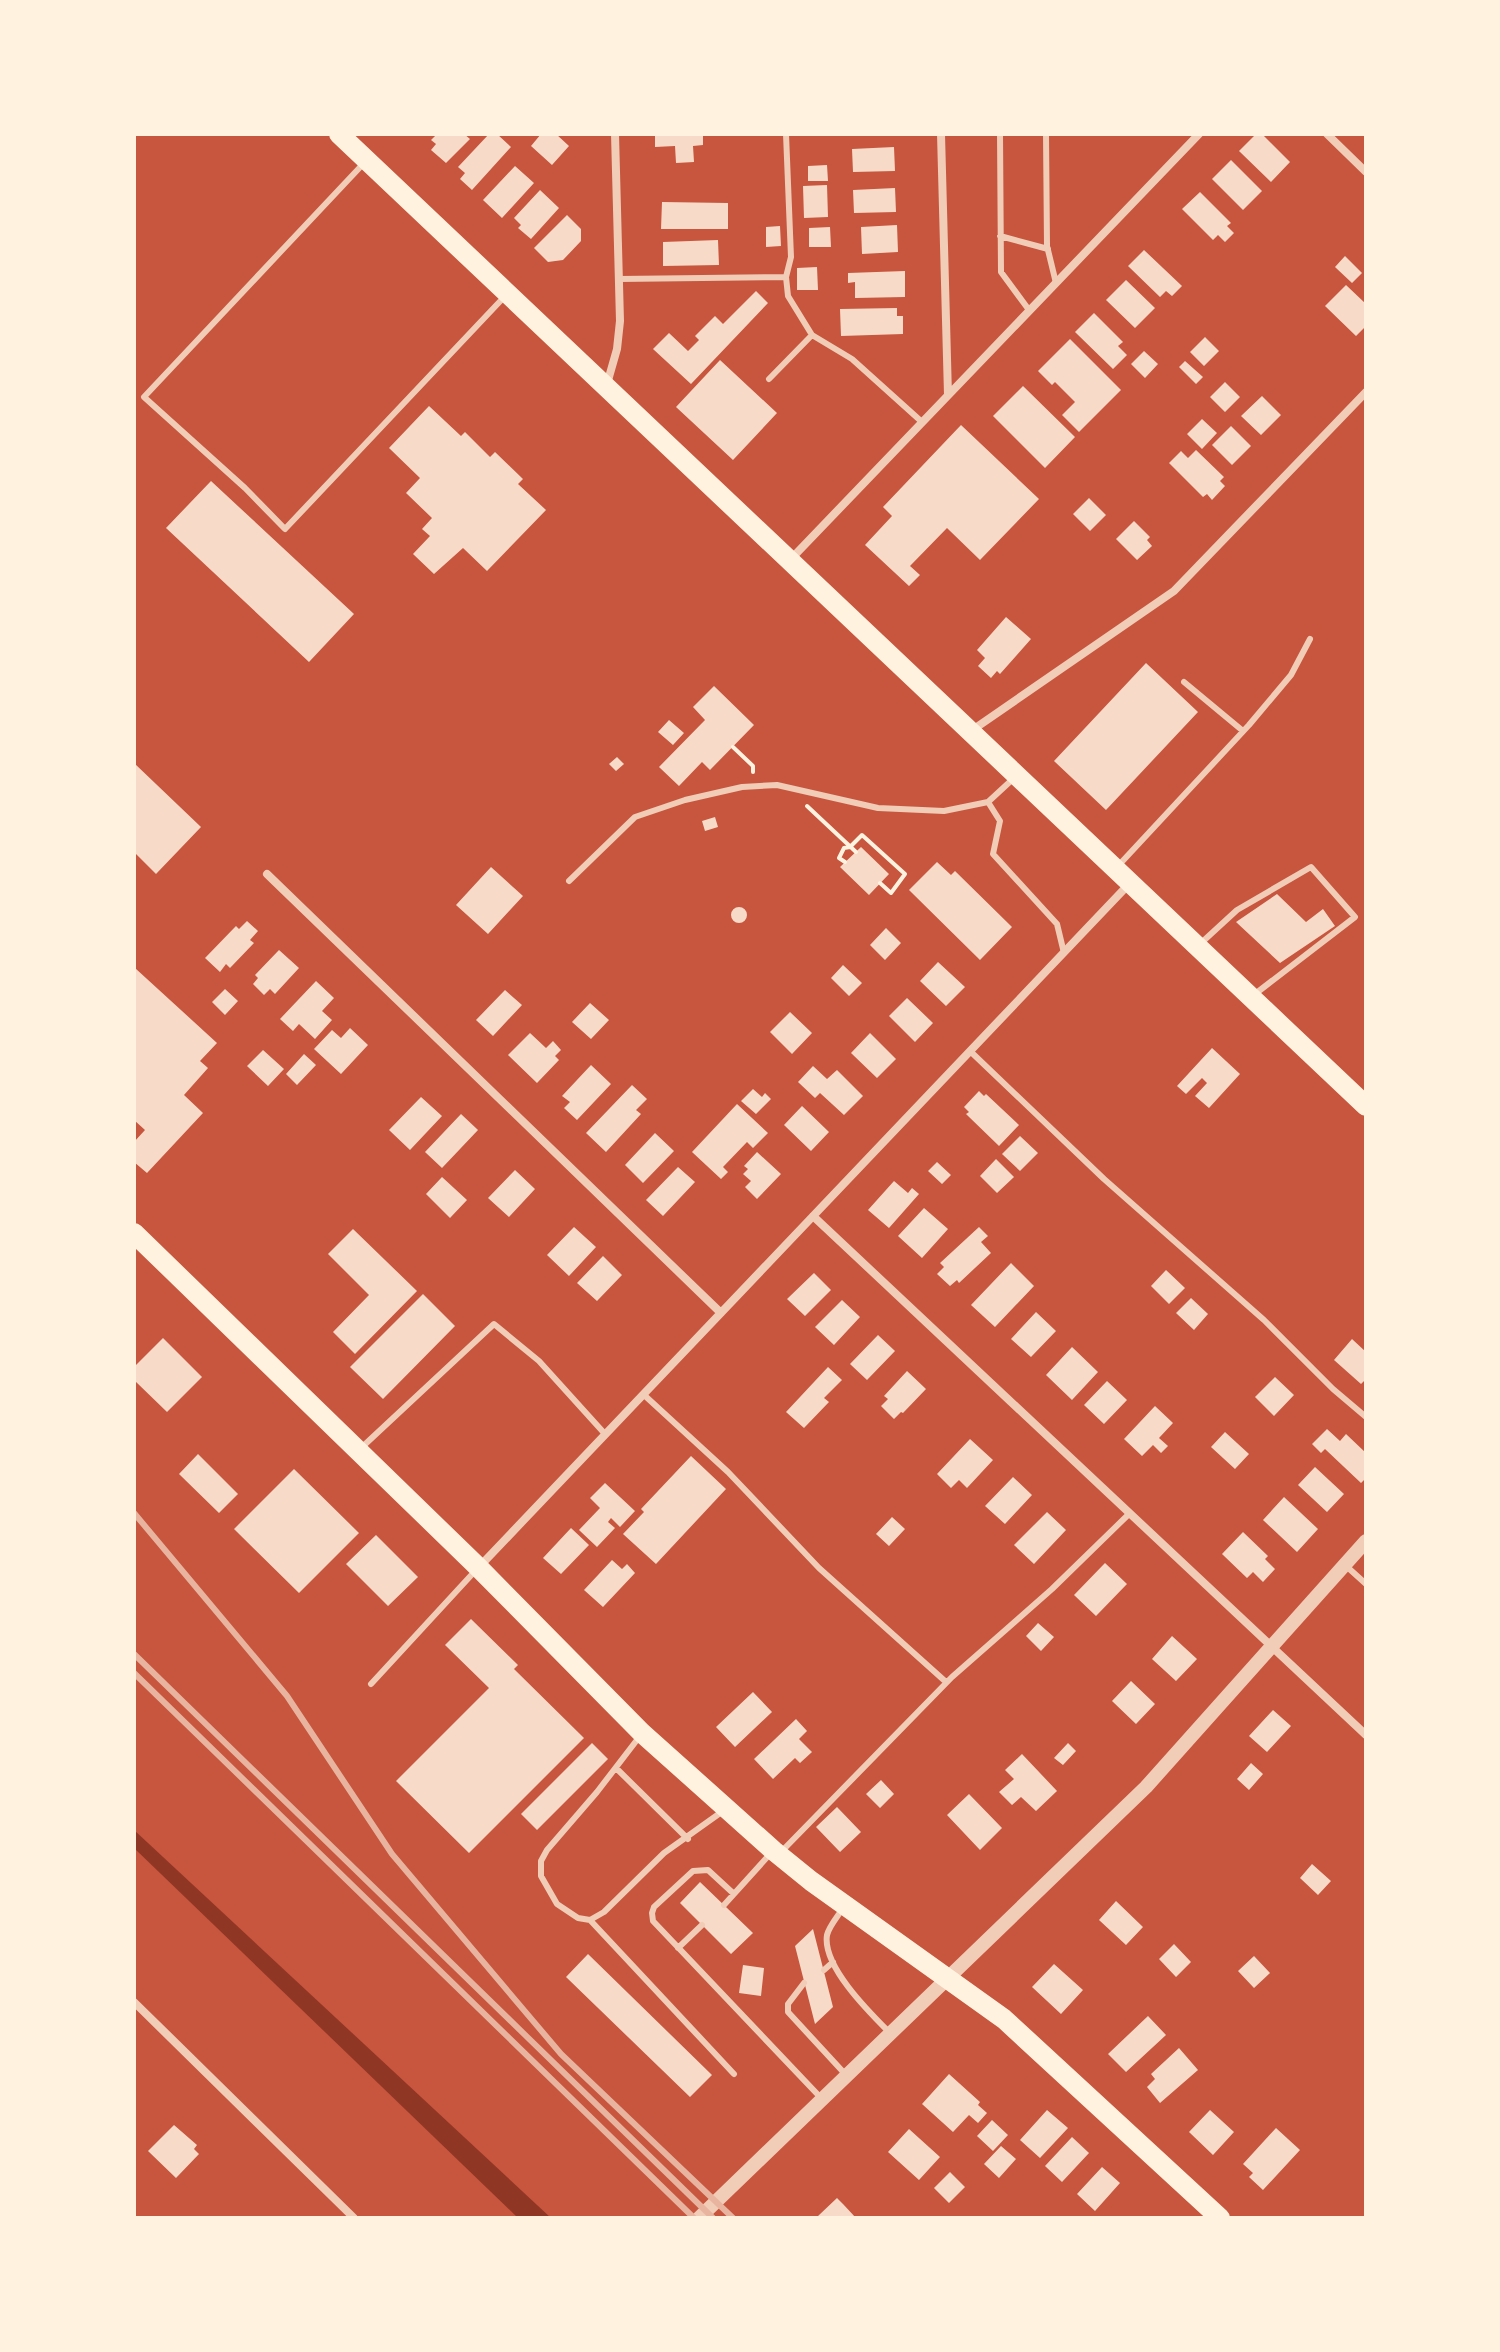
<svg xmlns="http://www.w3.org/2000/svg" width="1500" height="2352" viewBox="0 0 1500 2352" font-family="Montserrat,sans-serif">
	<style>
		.water { fill: #8f3625 }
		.building { fill: #f7dbc8 }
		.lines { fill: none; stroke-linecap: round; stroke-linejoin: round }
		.path { stroke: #fff3e0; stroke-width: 4 }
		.service { stroke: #f1ccb7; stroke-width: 6 }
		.minor { stroke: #f1ccb7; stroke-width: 8 }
		.tertiary { stroke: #f1ccb7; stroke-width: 14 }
		.primary { stroke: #fff3e0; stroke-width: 20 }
		.rail { stroke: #e9b49f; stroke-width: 6 }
	</style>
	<rect width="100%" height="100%" fill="#c8553d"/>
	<path class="water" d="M134,1830L551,2218H518L134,1848Z"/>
	<path class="building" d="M437,134H464L470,139L446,163L431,150L436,144L431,140Z
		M489,134H497L511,147L472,190L460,179L465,173L458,167Z
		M541,134H556L569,146L552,165L531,146Z
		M655,134H703V145L693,146L694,162L676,163L675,146L655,147Z
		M1256,134H1262L1290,162L1271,182L1239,151Z
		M894,147L895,171L853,172L852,149Z
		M1231,160L1262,191L1243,210L1212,179Z
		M827,165L828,181H808V166Z
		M515,166L534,183L502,218L483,200Z
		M827,185L828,217L804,218L803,186Z
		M895,188L896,212L854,213L853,190Z
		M540,190L559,208L531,239L518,228L521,225L514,218Z
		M1200,192L1231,223L1227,226L1234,233L1225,242L1218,235L1213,240L1182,209Z
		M662,202L728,203V229H661Z
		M567,215L581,229V241L563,260L548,262L534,248Z
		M897,225L898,252L862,254L861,227Z
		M780,226L781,246L766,247V227Z
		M830,227L831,247H809V228Z
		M718,240L719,265L663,266V242Z
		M1144,250L1182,286L1172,296L1166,291L1160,297L1128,266Z
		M1345,256L1362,273L1352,283L1335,267Z
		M817,267L818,290H797V268Z
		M905,271V297L855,298V282L848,283V273Z
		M1126,280L1155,308L1135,328L1106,300Z
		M1346,285L1366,304V326L1356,336L1325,306Z
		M756,291L768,303L691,384L653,349L669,333L688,351L699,340L695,336L715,316L723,324Z
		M897,308V316H903V334L841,336L840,309Z
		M1094,313L1123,342L1118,346L1127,355L1113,369L1075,332Z
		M1205,337L1219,351L1204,366L1190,352Z
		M1070,339L1121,390L1079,432L1062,415L1075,402L1055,382L1052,385L1038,371Z
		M1144,351L1158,364L1145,378L1131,364Z
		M720,360L777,413L733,460L676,407Z
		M1185,361L1203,377L1196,384L1179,367Z
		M1225,382L1240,397L1225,412L1210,397Z
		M1023,386L1075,437L1045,468L993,416Z
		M1262,396L1281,415L1261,435L1241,416Z
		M429,406L461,436L465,432L490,457L495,452L523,479L518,484L546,510L487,571L463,548L434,574L413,554L430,536L422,529L432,518L406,493L420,478L389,448Z
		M1202,419L1217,433L1202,449L1187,434Z
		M961,425L1039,499L980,560L947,528L910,566L920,575L909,586L865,545L892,516L883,507Z
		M1231,426L1251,446L1232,465L1212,445Z
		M1196,450L1224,477L1220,481L1225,486L1212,500L1207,494L1203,497L1169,463L1181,451L1188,458Z
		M211,481L354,614L309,662L166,528Z
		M1089,498L1106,515L1090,531L1073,514Z
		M1134,521L1150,537L1147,540L1152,546L1137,560L1116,539Z
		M1006,617L1031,639L1000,674L997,671L991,678L978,666L985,658L977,650Z
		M1146,663L1198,712L1106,810L1054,761Z
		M714,686L754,725L710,770L702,762L679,786L659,767L705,720L693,707Z
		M669,720L684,733L673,745L658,732Z
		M617,757L624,764L616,771L609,764Z
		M134,763L201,827L156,874L136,854L134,856Z
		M715,817L718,827L705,831L702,821Z
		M861,847L889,874L869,895L840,867Z
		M937,862L951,875L955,871L1012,927L980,960L909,890Z
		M491,867L523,896L488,934L456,905Z
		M1277,894L1306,922L1323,909L1335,926L1280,963L1236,922Z
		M731 915a8 8 0 1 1 16 0a8 8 0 1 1-16 0Z
		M247,921L258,931L250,940L254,943L230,968L226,964L220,972L205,958L236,926L239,929Z
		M886,928L901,943L885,960L870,945Z
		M279,950L299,968L275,994L270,989L264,995L253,984L258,978L255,975Z
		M938,962L965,987L946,1006L920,981Z
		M843,965L862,983L849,996L831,978Z
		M135,968L217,1043L200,1061L208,1068L184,1095L203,1113L147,1173L134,1162V1142L145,1130L134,1120Z
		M316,981L334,998L322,1011L332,1020L315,1039L299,1024L293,1031L280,1019Z
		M225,989L238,1001L225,1015L212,1002Z
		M505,990L522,1005L493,1036L476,1020Z
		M907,998L933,1023L915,1042L889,1016Z
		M590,1003L609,1020L591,1039L572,1022Z
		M790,1012L812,1033L792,1054L770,1032Z
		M350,1028L368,1045L341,1074L314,1049L332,1030L341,1038Z
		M530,1033L546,1048L553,1041L561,1050L555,1056L559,1060L537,1083L508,1055Z
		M870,1033L896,1059L877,1078L851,1053Z
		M1212,1048L1240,1074L1209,1108L1195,1096L1207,1083L1202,1078L1186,1094L1177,1086Z
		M263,1050L284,1069L268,1086L247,1066Z
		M304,1054L316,1065L297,1085L286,1074Z
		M591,1065L611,1084L577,1120L564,1108L570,1102L562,1096Z
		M813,1066L827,1079L837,1070L863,1096L844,1115L820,1093L815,1098L798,1082Z
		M632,1085L647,1099L636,1110L641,1114L606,1152L586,1133Z
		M753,1089L762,1097L765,1093L771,1099L756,1114L741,1101Z
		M979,1091L984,1096L986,1094L1019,1125L999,1146L966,1114L969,1112L964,1107Z
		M421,1097L442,1116L410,1150L389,1130Z
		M737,1104L768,1133L753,1148L747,1142L723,1167L728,1172L721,1179L692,1152Z
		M802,1106L829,1132L811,1151L784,1125Z
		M461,1114L478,1130L442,1168L425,1152Z
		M655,1133L674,1151L643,1183L625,1165Z
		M1020,1136L1038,1153L1020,1171L1002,1154Z
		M757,1152L781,1174L757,1199L745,1187L751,1181L743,1174L748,1169L744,1166Z
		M996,1159L1014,1177L997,1193L980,1176Z
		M937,1162L951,1175L942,1184L928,1171Z
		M678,1167L695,1182L663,1216L646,1200Z
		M515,1170L535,1189L509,1217L488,1198Z
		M442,1177L467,1200L450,1218L426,1194Z
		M894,1181L908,1193L912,1188L919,1194L889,1228L868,1210Z
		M924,1208L948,1229L922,1258L898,1236Z
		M574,1227L596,1247L569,1276L547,1255Z
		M979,1227L988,1236L981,1242L991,1253L959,1283L957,1280L950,1286L937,1274L944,1267L940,1263Z
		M353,1229L417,1291L355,1354L333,1332L369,1295L328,1254Z
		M603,1256L622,1275L597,1301L577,1283Z
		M1011,1263L1034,1286L995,1327L971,1305Z
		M1166,1270L1185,1288L1169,1304L1151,1286Z
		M814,1273L831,1290L805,1316L787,1299Z
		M423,1294L455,1326L383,1399L350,1367Z
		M1191,1298L1208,1314L1194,1330L1176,1313Z
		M842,1300L860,1317L834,1345L815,1327Z
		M1036,1312L1056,1331L1031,1357L1011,1339Z
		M878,1335L895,1351L867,1380L850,1364Z
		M163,1338L202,1377L167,1412L134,1380V1367Z
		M1352,1339L1366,1352V1379L1361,1384L1334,1360Z
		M1072,1347L1098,1372L1072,1400L1046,1375Z
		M828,1367L842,1380L824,1398L829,1402L804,1428L786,1412Z
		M907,1371L926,1389L903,1413L901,1412L894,1419L881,1406L888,1399L884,1396Z
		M1275,1377L1294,1395L1274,1416L1255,1397Z
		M1107,1381L1127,1400L1104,1424L1084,1405Z
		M1155,1406L1173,1423L1159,1438L1168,1446L1161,1453L1153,1445L1142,1456L1124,1439Z
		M1327,1429L1340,1441L1346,1434L1366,1453V1478L1361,1483L1325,1449L1321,1453L1312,1444Z
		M1225,1432L1249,1454L1235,1469L1211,1447Z
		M970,1439L993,1460L967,1488L959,1480L951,1488L937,1474Z
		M198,1454L238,1494L219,1513L179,1474Z
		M691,1456L726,1489L656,1564L623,1534L644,1512L641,1509Z
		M1315,1467L1344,1494L1327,1512L1298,1485Z
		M294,1469L359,1533L299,1593L234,1529Z
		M1013,1477L1032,1495L1005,1524L985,1506Z
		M605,1483L635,1511L620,1527L611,1518L608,1522L615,1528L597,1547L579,1530L600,1508L590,1498Z
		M1284,1497L1318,1529L1297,1552L1263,1520Z
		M1047,1512L1066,1530L1034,1564L1014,1545Z
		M892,1517L905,1529L889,1546L876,1534Z
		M571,1528L589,1545L561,1574L543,1558Z
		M1243,1532L1268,1556L1265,1559L1275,1569L1263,1582L1253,1572L1247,1578L1222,1554Z
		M376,1535L418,1577L388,1606L346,1564Z
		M612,1560L622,1569L627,1564L635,1573L603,1607L584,1590Z
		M1105,1563L1127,1584L1096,1616L1074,1595Z
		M471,1619L518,1665L514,1669L584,1738L469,1853L396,1781L489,1688L445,1645Z
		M1038,1623L1054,1637L1041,1651L1026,1636Z
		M1172,1636L1197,1659L1176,1681L1152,1659Z
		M1131,1681L1155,1704L1136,1724L1112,1701Z
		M753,1692L772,1712L735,1747L716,1727Z
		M1273,1710L1291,1726L1267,1752L1249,1736Z
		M796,1719L807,1731L799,1739L812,1752L800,1763L795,1758L773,1779L754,1759Z
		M592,1743L608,1759L537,1830L521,1814Z
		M1068,1743L1076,1751L1063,1765L1054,1758Z
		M1022,1754L1057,1791L1036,1811L1021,1797L1012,1805L999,1792L1014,1779L1005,1770Z
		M1251,1763L1263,1774L1249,1790L1237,1779Z
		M881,1780L894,1794L880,1808L866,1794Z
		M969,1794L1002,1828L980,1850L947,1815Z
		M837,1807L861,1832L840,1852L816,1827Z
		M1312,1864L1331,1881L1318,1895L1300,1878Z
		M700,1882L753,1933L731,1954L680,1903Z
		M1116,1901L1143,1927L1126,1945L1099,1920Z
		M813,1929L833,2007L815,2024L795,1946Z
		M1174,1944L1191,1962L1176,1977L1159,1959Z
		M588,1954L712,2075L690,2097L566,1977Z
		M1254,1956L1270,1973L1254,1988L1238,1971Z
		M1054,1964L1083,1990L1061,2014L1032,1987Z
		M743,1965L764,1968L761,1996L739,1993Z
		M1148,2016L1166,2035L1126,2072L1108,2054Z
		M1179,2048L1198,2070L1160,2103L1147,2087L1155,2079L1151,2074Z
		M949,2074L980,2102L978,2105L987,2113L978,2123L969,2115L953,2132L922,2104Z
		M1047,2110L1068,2128L1040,2158L1020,2140Z
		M1210,2110L1234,2132L1213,2155L1189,2132Z
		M992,2120L1008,2135L993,2151L977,2136Z
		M174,2125L197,2145L194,2149L199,2154L176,2178L148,2151Z
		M1276,2128L1300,2150L1263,2190L1249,2177L1253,2173L1243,2164Z
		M909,2129L940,2157L919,2180L888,2152Z
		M1072,2137L1089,2153L1062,2182L1045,2166Z
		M1001,2146L1016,2159L999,2178L984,2164Z
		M1102,2167L1120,2183L1095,2211L1077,2194Z
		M950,2172L965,2187L949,2203L934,2188Z
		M837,2198L843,2204L856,2218H820L818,2216Z"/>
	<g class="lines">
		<path class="path" d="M733,747L753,766V772
			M807,806L856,852
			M845,862L839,858L844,848L850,847L862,835L905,874L891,893L880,883"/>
		<path class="service" d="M786,134L791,257L786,277L788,296L812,335L852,359L922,422
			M1000,134L1001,272L1029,310
			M1046,134L1047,246L1056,283
			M364,163L144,397L245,488L285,529L506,295
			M1000,236L1048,249
			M619,279L786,277
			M769,379L812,335
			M1184,682L1243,731
			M988,802L1000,821L993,854L1057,924L1064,953
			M1118,866L1249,725L1291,675L1310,639
			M569,881L635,817L685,800L742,787L777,785L878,808L944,811L988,802L1014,778
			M1200,944L1237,910L1311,867L1355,917L1255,994
			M970,1051L1104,1179L1264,1320L1333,1389L1366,1417
			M643,1394L728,1472L819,1568L946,1682
			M360,1449L494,1324L539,1361L605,1434
			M1345,1565L1366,1584
			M371,1684L476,1570
			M640,1736L597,1792L547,1850L541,1861V1876L557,1904L578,1918L590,1920L604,1912L664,1853L723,1811
			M616,1768L688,1839
			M781,1852L952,1677L1052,1589L1130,1513
			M734,1894L708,1870L693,1871L654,1907L652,1913L653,1921L822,2099
			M724,1905L770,1854
			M843,1908C838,1916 829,1926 827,1935C822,1966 870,2013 890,2033
			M590,1920L734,2074
			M678,1948L702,1925
			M824,1970L833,1962
			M804,1983L788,2004V2012L846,2075"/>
		<path class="minor" d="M941,134L948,395
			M1327,134L1366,172
			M607,384L617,349L620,321L615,134
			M790,560L1199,134
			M971,731L1174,591L1366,392
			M267,874L721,1313
			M813,1216L1366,1735
			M480,1566L1130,883
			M134,2002L354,2218"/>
		<path class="tertiary" d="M699,2218L1146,1787L1366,1541"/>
		<path class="primary" d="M339,134L1366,1106
			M134,1233L478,1567L642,1733L774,1851L811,1881L1004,2019L1220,2218"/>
		<path class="rail" d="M134,1513L287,1696L392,1854L561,2054L733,2218
			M134,1654L713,2218
			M134,1673L694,2218"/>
	</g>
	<rect width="1500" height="2352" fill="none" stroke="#fff3e0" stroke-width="272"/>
</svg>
